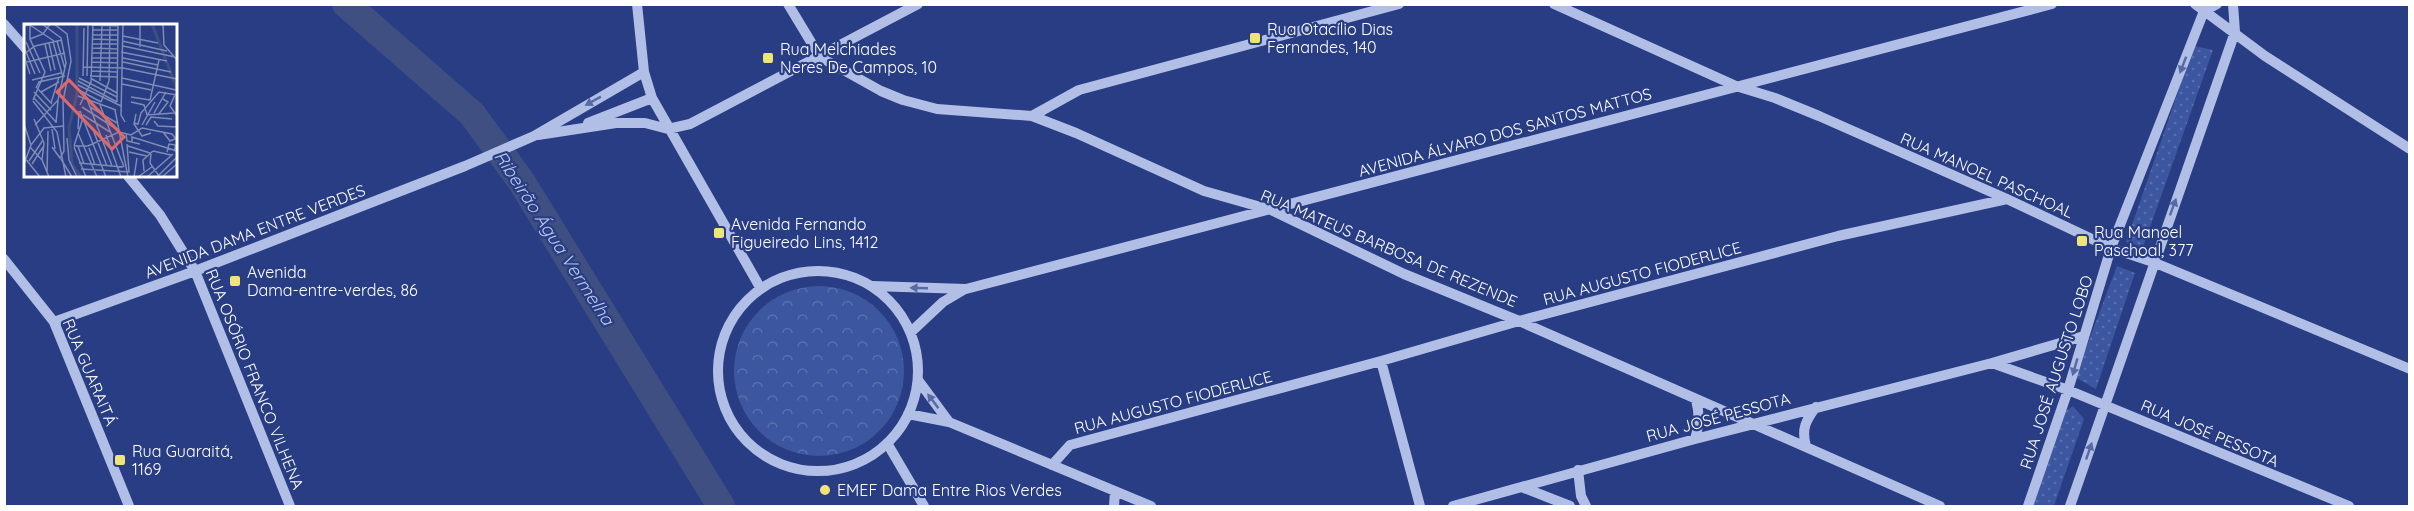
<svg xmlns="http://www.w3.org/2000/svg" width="2414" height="511" viewBox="0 0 2414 511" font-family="Quicksand,sans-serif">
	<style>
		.grass { fill: url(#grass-dots) }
		.park { fill: url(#park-crowns) }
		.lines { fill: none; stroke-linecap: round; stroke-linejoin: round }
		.river { stroke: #3f4f82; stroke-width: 28 }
		.minor { stroke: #b1bfe7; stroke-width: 10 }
		.oneway { fill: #586aa6 }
		.poi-dot { fill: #efe477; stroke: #283d83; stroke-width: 2 }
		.labels { text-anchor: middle; stroke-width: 4.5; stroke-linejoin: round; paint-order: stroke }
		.poi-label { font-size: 16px; fill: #fff; stroke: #283d83; text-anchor: start }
		.street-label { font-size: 16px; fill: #fff; stroke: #283d83 }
		.water-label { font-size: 18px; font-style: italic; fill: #bdc9ee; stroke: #283d83 }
		.inset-river { fill: none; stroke: #3f4f82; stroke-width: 3 }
		.inset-road { fill: none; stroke: #7e8bb5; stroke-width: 1.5 }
		.view { fill: #e26868; fill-opacity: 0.15; stroke: #e26868; stroke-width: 3 }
		.inset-edge { fill: none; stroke: #fff; stroke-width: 3 }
	</style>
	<defs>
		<pattern id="grass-dots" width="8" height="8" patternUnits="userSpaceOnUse" patternTransform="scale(1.5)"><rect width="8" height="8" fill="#3c56a0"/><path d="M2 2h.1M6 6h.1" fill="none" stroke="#596fae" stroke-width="1.8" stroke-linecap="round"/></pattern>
		<pattern id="park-crowns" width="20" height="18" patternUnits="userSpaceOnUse" patternTransform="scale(1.5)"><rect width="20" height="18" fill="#3c56a0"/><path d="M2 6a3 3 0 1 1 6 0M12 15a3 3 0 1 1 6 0" fill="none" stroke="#596fae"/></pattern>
	</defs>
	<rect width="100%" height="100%" fill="#283d83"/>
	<path class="grass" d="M2194,46L2213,50L2143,247L2126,242Z
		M2117,266L2135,273L2096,389L2075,377Z
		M2073,406L2084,419L2054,506H2030L2064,412Z"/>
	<path class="park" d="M734 371a85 85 0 1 1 170 0a85 85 0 1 1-170 0Z"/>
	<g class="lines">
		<path class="river" d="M346,4L472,114L521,181L721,506"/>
		<path class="minor" d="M637,4L644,72L652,98L761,289
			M788,4L820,57L881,91L903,100L937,109L1032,116L1076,133L1204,191L1271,210L1404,274L1519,321L1940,506
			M1554,4L1736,86L1775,98L1819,116L2007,199L2111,248L2153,262L2410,369
			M2195,4L2265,56L2410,149
			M4,24L26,49
			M1032,116L1079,90L1399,4
			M588,123L652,98
			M538,135L616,123H645L668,129L690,124L918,4
			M128,176L160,215L195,271L290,506
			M4,259L54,322L129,506
			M718 371a100 100 0 1 1 200 0a100 100 0 1 1-200 0Z
			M872,286L966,289L2052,4
			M54,322L195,271L465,166L534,136L644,72
			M911,332L943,302L965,289
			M1381,361L1420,506
			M1992,363L2068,390L2349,506
			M918,380L949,422
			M908,414L949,422L1151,506
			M1695,439C1699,425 1700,415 1696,400
			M887,443L924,506
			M1806,446C1801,429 1806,420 1816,407
			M1052,465L1070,445L1381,361L1519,321L1838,236L2007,199
			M1578,470L1581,496L1586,506
			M1524,488L1570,506
			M1114,506L1115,491
			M1453,506L1695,439L1992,363L2084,336
			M2028,506L2068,390L2111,248L2204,11L2217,4
			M2070,506L2235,32L2233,4"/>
	</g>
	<defs><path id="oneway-solid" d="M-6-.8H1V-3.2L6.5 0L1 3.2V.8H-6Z" transform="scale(1.5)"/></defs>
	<g class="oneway">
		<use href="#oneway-solid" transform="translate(2183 65) rotate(111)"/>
		<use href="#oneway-solid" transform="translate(593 101) rotate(151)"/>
		<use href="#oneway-solid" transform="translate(2173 207) rotate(-70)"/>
		<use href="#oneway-solid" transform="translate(919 288) rotate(-178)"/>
		<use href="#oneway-solid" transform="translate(2075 367) rotate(106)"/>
		<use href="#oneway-solid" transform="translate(933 401) rotate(-127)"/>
		<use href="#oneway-solid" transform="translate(2089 451) rotate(-71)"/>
	</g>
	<g class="poi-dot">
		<rect x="1249" y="32" width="12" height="12" rx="3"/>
		<rect x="762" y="52" width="12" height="12" rx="3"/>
		<rect x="713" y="227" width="12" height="12" rx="3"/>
		<rect x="2076" y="235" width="12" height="12" rx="3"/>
		<rect x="229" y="275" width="12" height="12" rx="3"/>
		<rect x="114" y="454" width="12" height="12" rx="3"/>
		<circle cx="825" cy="490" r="6"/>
	</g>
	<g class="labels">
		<g class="poi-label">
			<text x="1267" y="35">Rua Otacílio Dias<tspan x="1267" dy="18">Fernandes, 140</tspan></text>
			<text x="780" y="55">Rua Melchiades<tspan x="780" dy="18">Neres De Campos, 10</tspan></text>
			<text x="731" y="230">Avenida Fernando<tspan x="731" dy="18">Figueiredo Lins, 1412</tspan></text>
			<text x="2094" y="238">Rua Manoel<tspan x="2094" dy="18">Paschoal, 377</tspan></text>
			<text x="247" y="278">Avenida<tspan x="247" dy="18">Dama-entre-verdes, 86</tspan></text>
			<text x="132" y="457">Rua Guaraitá,<tspan x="132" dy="18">1169</tspan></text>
			<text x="837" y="496">EMEF Dama Entre Rios Verdes</text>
		</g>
		<g class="street-label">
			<text transform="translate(1505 132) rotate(-15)" y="6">AVENIDA ÁLVARO DOS SANTOS MATTOS</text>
			<text transform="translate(1987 175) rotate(24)" y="6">RUA MANOEL PASCHOAL</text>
			<text transform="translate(255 231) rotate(-21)" y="6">AVENIDA DAMA ENTRE VERDES</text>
			<text transform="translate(1389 248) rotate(23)" y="6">RUA MATEUS BARBOSA DE REZENDE</text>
			<text transform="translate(1642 273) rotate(-15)" y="6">RUA AUGUSTO FIODERLICE</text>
			<text transform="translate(90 372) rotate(67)" y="6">RUA GUARAITÁ</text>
			<text transform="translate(2056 372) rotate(-72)" y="6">RUA JOSÉ AUGUSTO LOBO</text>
			<text transform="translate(255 379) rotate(68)" y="6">RUA OSÓRIO FRANCO VILHENA</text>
			<text transform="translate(1173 402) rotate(-15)" y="6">RUA AUGUSTO FIODERLICE</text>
			<text transform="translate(1718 417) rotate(-15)" y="6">RUA JOSÉ PESSOTA</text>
			<text transform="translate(2210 433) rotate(23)" y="6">RUA JOSÉ PESSOTA</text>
		</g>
		<g class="water-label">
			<text transform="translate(554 238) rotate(57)" y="6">Ribeirão Água Vermelha</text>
		</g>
	</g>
	<g transform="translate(24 24)">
		<rect width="153" height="153" fill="#283d83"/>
		<path class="inset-river" d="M53,0V70L45,103L48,140L57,153M128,0L153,65"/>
		<path class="inset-road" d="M6,0V15L21,48L9,76M99,0L97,91L101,98M139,0L140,21L153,36M69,1L94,2M0,2L6,1L30,17M68,6H94M68,11H94M99,12L134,19M6,15L19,10L26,0M68,15L94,16M33,17L41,45M98,17L143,27M2,18L16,49M29,18L39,53M25,19L31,46M21,20L27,47M68,20H94M99,22L151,33M0,23L11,50M116,23V0M68,24L94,25M97,28L143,37M68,29H94M0,30L11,22L38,16M0,32L6,50M67,34H94M99,34L134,41M3,38L41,29M67,38L94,39M99,38L147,48M59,43L99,44L153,55M67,47L93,48M59,52L60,4M63,52L64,0M66,52L93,53M55,54L93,73M98,54L152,66M68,55L93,69M8,56L37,49M54,57L93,78M76,57L78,0M98,60L127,66M54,61L97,82M12,64L15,58L41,52M13,64L28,80M55,66L77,78M10,68L27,86M17,68L35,58M151,71L146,82L153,92M54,72L92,86M107,73L126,76M10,74L32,98M63,75L88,142M126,76L135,36M9,77L33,108L42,153M77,78L85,57L86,0M93,78L94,0M107,78L120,81L123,91L150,89M27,79L35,53M56,81L67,58L69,0M76,81L100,143M58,83L94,106M66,83L93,99M91,86L104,153M56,87L82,153M130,89L142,68M112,90L110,100L118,112L127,109M59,91L86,108M134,91L144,78L139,75M10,95L20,119L18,136M130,97L134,102L153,103M32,99L34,77M110,99L114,100L117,89L135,68L153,71M0,100L7,121M11,101L34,76L42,39L37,14L18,0M118,101L131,78M122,101L127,93L148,95M68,103L83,142M28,105L31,125M54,105L55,87M139,108L146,117L153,114M54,109L73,153M102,110L103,117L116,120M82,111L97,153M43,114L45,136L53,153M108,119V113L153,127M50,122H64L95,108L107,111L118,104L148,110L152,115M50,122L59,94M54,122L60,140M104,122L126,129M6,123L18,136L25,153M28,123L36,134L40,127L39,77L47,37L43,10L30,0M50,123L62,153M65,124L71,141M129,127L147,131M105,128L123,132M143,128L145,120L152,121L150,127M127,130L126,139L135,152M0,133L16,153M37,135L48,153M5,137L19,116M55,139L99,143M0,140L7,121L20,104L40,102M8,140L19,123M57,145L105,148L103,120M120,147L119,136L129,127M23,148L24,107M110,153L113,134M114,153L129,142M123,153L149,130M133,153L153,133M138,153L153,140"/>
		<path class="view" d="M45,56L100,113L88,125L33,68Z"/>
		<rect width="153" height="153" class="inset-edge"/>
	</g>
	<rect width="2414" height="511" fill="none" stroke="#ffffff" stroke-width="12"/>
</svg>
